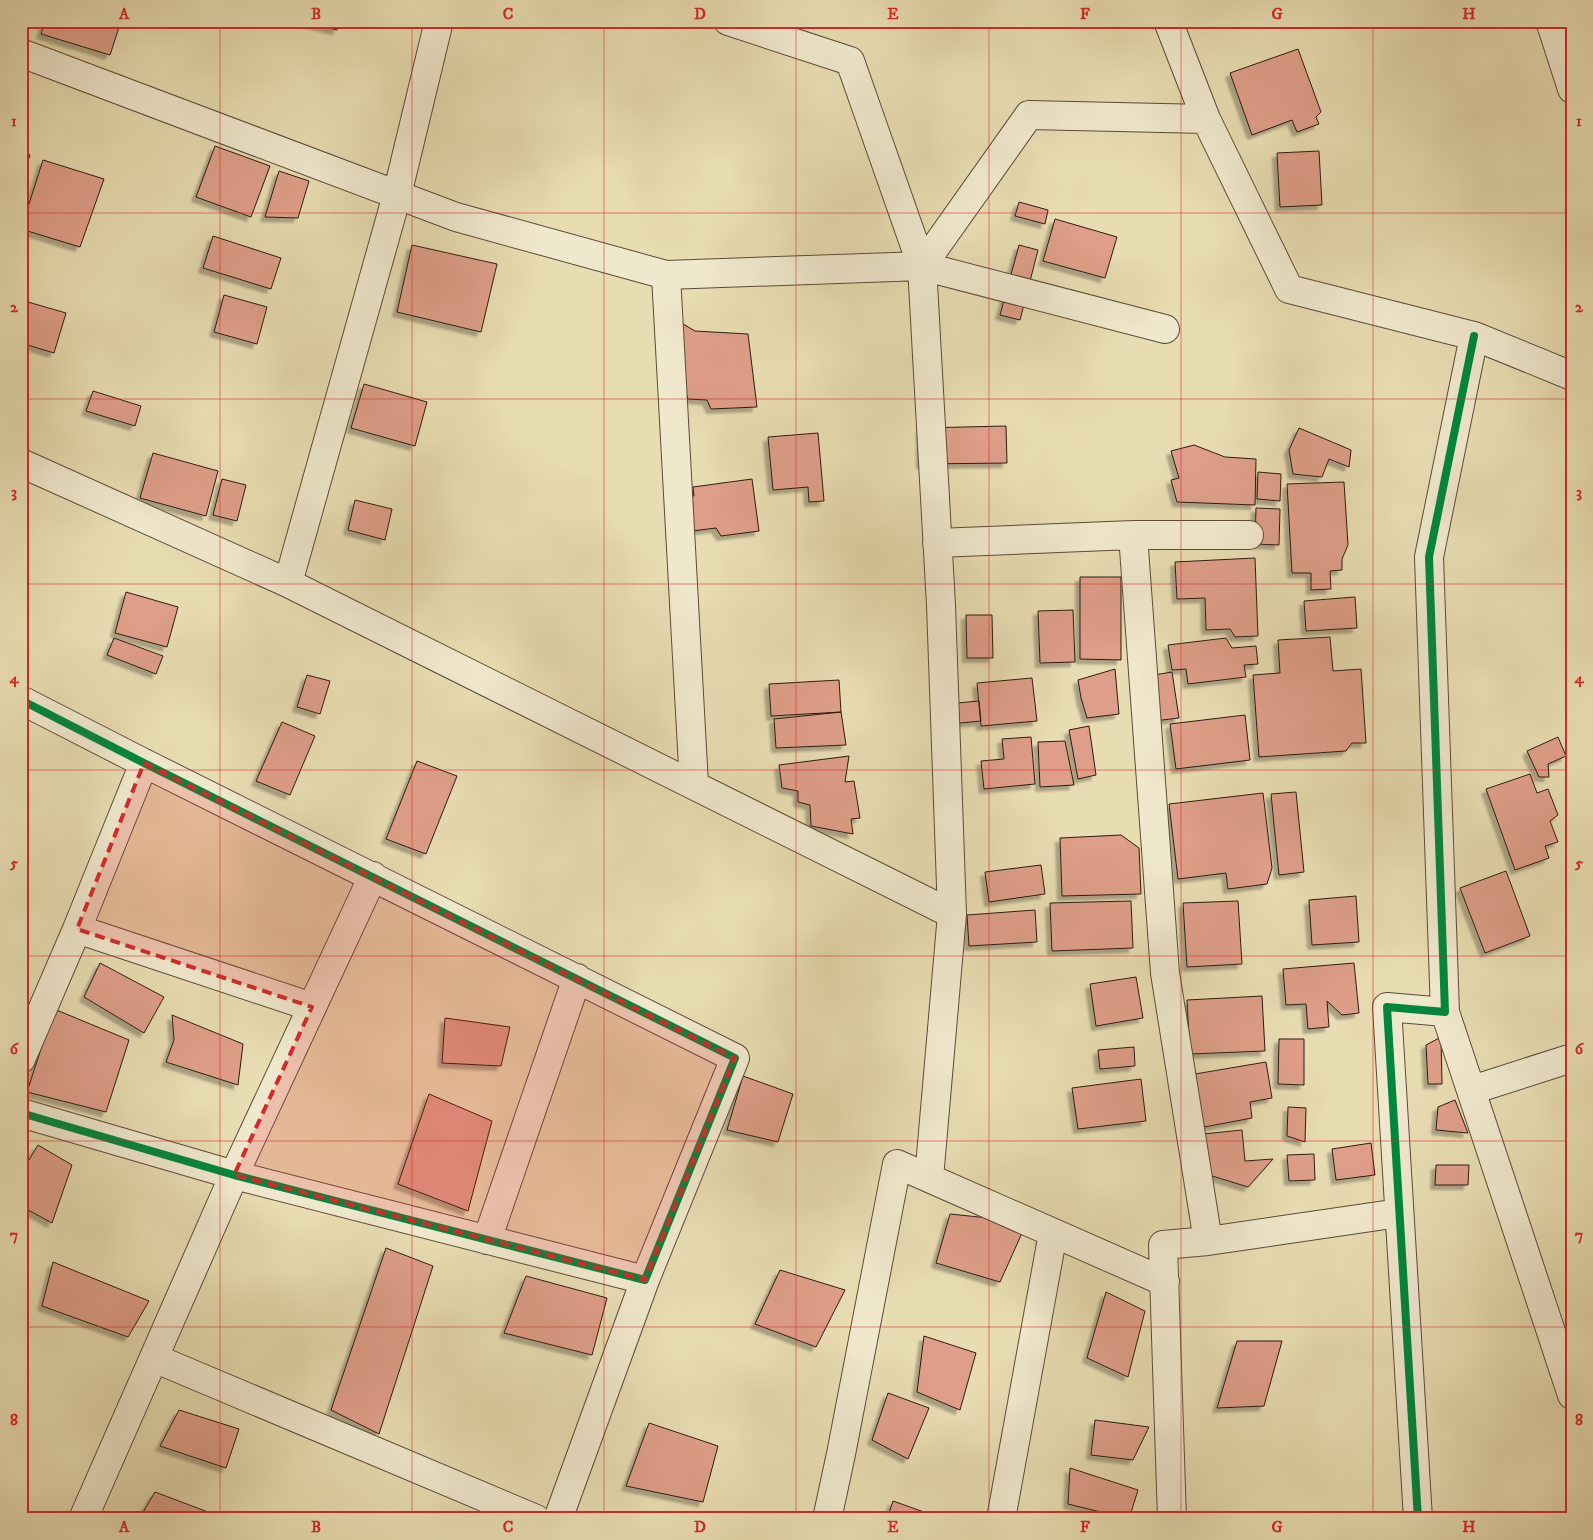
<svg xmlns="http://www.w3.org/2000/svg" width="1593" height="1540" viewBox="0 0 1593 1540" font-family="'IM FELL DW Pica',serif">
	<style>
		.building { fill: #de9e89; stroke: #2c1b10; filter: url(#shadow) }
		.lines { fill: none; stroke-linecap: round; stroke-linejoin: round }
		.minor-casing { stroke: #5b4b38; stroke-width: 30 }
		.minor { stroke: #f0e8cd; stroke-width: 28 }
		.cycleway-casing { stroke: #f0e8cd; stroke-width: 11 }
		.cycleway { stroke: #00873e; stroke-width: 8 }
		.marked { fill: #d62828; fill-opacity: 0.2; stroke: #d62828; stroke-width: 4; stroke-dasharray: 10 6; stroke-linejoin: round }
		.grid { fill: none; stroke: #d62828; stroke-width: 1; stroke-opacity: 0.55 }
		.neatline { fill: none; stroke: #d62828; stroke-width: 2 }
		.grid-label { font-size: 16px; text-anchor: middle; font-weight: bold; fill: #d62828 }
	</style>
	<defs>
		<filter id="shadow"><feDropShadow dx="-4.5" dy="4.5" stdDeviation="1" flood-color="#0004"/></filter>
	</defs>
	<rect width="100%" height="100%" fill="#e8dcb2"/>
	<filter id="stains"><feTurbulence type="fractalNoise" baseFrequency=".004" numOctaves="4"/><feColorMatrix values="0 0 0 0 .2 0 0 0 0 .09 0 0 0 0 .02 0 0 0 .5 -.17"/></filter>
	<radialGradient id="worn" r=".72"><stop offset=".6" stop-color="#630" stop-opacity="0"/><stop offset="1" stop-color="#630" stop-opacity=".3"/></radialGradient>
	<path class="building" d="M45,21H121L110,55L41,34Z
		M298,21H339L337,30Z
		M1298,49L1321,112L1316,117L1319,124L1297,132L1292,120L1252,135L1230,73Z
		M215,146L270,166L251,217L196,197Z
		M1319,151L1322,205L1280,207L1277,153Z
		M21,152L30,155L21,182Z
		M43,160L104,179L80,247L21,229Z
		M279,171L309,181L298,218L265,217Z
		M1019,202L1048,210L1045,224L1015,216Z
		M1055,219L1117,237L1105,278L1043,261Z
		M213,236L281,258L271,289L203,268Z
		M412,245L497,264L481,332L397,312Z
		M1019,245L1038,250L1020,320L1000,315Z
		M224,295L267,307L257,344L214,332Z
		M21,300L66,313L54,353L21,343Z
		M671,317L695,331L748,334L757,407L711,409L707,400L688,399L685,389Z
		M364,384L427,402L415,446L351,428Z
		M93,391L141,406L135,426L86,411Z
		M1006,426L1007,463L921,464V428Z
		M1299,428L1351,450L1349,467L1329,459L1322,477L1293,474L1289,450Z
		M818,433L824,501L809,502L808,487L773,490L768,437Z
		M1194,445L1225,457L1256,459L1255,505L1177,502L1171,480L1179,478L1171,451Z
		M153,453L218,471L206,516L140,498Z
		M1258,472L1281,474L1280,501L1257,499Z
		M222,479L246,485L237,521L213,515Z
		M752,479L759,531L721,536L716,528L692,531L687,496H694L693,487Z
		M1344,482L1348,545L1342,559V570L1330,571L1331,589L1311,590V573H1292L1287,484Z
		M355,500L392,509L385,540L348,530Z
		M1256,508L1280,509L1279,545L1255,544Z
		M1255,558L1258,636L1235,637L1230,629L1206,630L1205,598L1177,599L1175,562Z
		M1080,577H1121V660L1080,659Z
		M126,592L178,607L167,647L115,633Z
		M1355,597L1357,628L1306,631L1304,601Z
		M1073,610L1075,662L1040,663L1038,611Z
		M966,615H992L993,658H967Z
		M1330,637L1333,671L1361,669L1366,743H1352L1346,751L1259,757L1253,675L1280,673L1278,640Z
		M114,638L163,656L156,674L107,655Z
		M1226,638L1232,648L1256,646L1258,664L1244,665L1246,677L1188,684L1186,669L1172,670L1168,645Z
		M1115,669L1119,714L1087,718L1081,698L1078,680Z
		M1172,672L1179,718L1154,721L1148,676Z
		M307,675L330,681L320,714L297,707Z
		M1032,678L1037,721L981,726L977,683Z
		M839,680L841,712L771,716L769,684Z
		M979,701L981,721L950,724L946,704Z
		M841,712L846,745L776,748L774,719Z
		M1245,715L1250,760L1176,769L1170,724Z
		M282,722L315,736L290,795L256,781Z
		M1089,726L1096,775L1078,779L1069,730Z
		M1031,737L1035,784L984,789L981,761L1004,759L1002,739Z
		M1558,737L1566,756L1548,764L1549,777H1539L1527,751Z
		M1065,741L1074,785L1040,787L1038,742Z
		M849,756L845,782L854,781L860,818L851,819L853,834L811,826L810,805L798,802V791L782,788L779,765Z
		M417,761L457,776L426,854L386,839Z
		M1530,774L1537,793L1548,789L1558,815L1550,821L1558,842L1545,846L1549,858L1515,870L1486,789Z
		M1296,792L1304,872L1279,875L1271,794Z
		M1263,793L1272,868L1267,884L1228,889L1226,873L1178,879L1169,804Z
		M1121,835L1139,848L1141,894L1062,896L1060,838Z
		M1041,865L1045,894L989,902L985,872Z
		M1506,871L1530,936L1485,953L1460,888Z
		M1356,896L1359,942L1312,945L1309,900Z
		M1131,901L1133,948L1052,951L1050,903Z
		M1238,901L1242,964L1187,967L1183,903Z
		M1035,910L1037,942L969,946L967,915Z
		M100,963L164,997L144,1033L84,997Z
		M1354,963L1359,1013L1342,1015L1327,1001L1329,1027L1308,1029L1306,1004L1286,1005L1283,969Z
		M1136,977L1143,1018L1096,1026L1090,984Z
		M1262,996L1265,1051L1190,1054L1187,1000Z
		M54,1009L129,1040L106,1112L27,1092Z
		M172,1015L243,1044L238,1085L166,1062L174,1040Z
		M445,1018L510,1027L501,1066L442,1063Z
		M1441,1037L1442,1084H1428L1426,1045Z
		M1279,1039H1304V1085L1278,1084Z
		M1134,1047L1135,1066L1100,1069L1098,1050Z
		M1266,1062L1272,1098L1250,1102L1252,1118L1204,1127L1195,1074Z
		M743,1076L793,1094L778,1142L727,1130Z
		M1141,1079L1146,1121L1078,1129L1072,1088Z
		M429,1094L492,1121L468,1211L398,1184Z
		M1455,1100L1468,1133L1436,1130L1438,1107Z
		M1288,1107L1306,1108L1305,1142L1287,1136Z
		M1242,1130L1245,1161L1273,1159L1248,1187L1209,1175L1203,1134Z
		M1371,1143L1375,1175L1336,1180L1332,1149Z
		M38,1145L72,1165L52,1223L21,1206V1173Z
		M1314,1154L1315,1180L1289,1181L1287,1155Z
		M1436,1165H1469L1468,1185H1435Z
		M950,1214L1027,1222L1000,1282L936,1263Z
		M386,1248L433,1266L379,1434L331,1410Z
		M53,1262L149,1301L128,1337L42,1306Z
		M780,1270L845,1290L816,1347L755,1324Z
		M526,1276L607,1298L592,1355L504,1333Z
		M1106,1292L1145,1311L1128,1377L1087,1358Z
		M924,1336L976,1353L960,1410L917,1392Z
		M1237,1341H1282L1264,1406L1217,1408Z
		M888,1393L929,1408L908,1459L872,1440Z
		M179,1410L239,1429L226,1468L160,1446Z
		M1095,1420L1149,1427L1133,1460L1091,1455Z
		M649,1423L718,1446L703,1502L626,1486Z
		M1070,1468L1138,1490L1129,1519L1068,1504Z
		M155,1492L208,1512L204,1519H139Z
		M893,1501L944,1519H887Z"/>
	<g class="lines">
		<defs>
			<path id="minor" d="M728,21L850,61L922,266L1029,115L1206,119L1289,289L1474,336L1572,376
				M1168,21L1206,119
				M1550,21L1572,89
				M21,53L456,217L666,275L922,266L1165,329
				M922,266L941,605L952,914L929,1178
				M666,275L694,785
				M21,463L288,583L952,914
				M1133,535L1165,973L1208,1241
				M937,543L1133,535H1249
				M288,583L397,195L439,21
				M21,700L144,763L735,1058L645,1280L234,1175L21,1113
				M77,929L312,1007
				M1445,1012L1572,1395
				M21,1059L77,929L144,763
				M1472,1090L1572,1058
				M487,1240L577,978
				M154,1358L536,1519
				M83,1519L234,1175L373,876
				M558,1519L645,1280
				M827,1519L841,1454L897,1164L1165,1282
				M1001,1519L1053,1233
				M1172,1519L1163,1245L1208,1241L1399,1213
				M1418,1519L1387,1007L1445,1012L1429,557L1474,336"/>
		</defs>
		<use href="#minor" class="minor-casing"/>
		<use href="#minor" class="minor"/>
		<defs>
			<path id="cycleway" d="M21,700L144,763L735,1058L645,1280L234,1175L21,1113
				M1418,1519L1387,1007L1445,1012L1429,557L1474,336"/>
		</defs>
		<use href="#cycleway" class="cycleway-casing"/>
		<use href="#cycleway" class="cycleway"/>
	</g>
	<path class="marked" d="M144,763L735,1058L645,1280L234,1175L312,1007L77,929Z"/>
	<path class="grid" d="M220,21V1519M412,21V1519M604,21V1519M796,21V1519M989,21V1519M1181,21V1519M1373,21V1519M21,213H1572M21,399H1572M21,584H1572M21,770H1572M21,956H1572M21,1141H1572M21,1327H1572"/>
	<rect width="1593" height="1540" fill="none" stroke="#e8dcb2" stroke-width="55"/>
	<rect x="28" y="28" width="1538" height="1484" class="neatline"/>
	<g class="grid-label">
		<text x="124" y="19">A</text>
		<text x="316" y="19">B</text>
		<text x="508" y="19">C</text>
		<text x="700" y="19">D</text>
		<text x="893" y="19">E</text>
		<text x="1085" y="19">F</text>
		<text x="1277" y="19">G</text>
		<text x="1469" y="19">H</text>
		<text x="14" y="126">1</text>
		<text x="1579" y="126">1</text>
		<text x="14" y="312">2</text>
		<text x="1579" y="312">2</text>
		<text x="14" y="497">3</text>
		<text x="1579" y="497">3</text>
		<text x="14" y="683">4</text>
		<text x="1579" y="683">4</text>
		<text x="14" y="868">5</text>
		<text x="1579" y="868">5</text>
		<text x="14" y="1054">6</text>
		<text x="1579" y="1054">6</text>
		<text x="14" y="1240">7</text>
		<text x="1579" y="1240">7</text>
		<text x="14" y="1425">8</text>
		<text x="1579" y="1425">8</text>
		<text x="124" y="1532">A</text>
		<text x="316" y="1532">B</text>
		<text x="508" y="1532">C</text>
		<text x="700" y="1532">D</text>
		<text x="893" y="1532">E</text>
		<text x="1085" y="1532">F</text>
		<text x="1277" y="1532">G</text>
		<text x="1469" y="1532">H</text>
	</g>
	<rect width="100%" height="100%" filter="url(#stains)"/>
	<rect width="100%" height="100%" fill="url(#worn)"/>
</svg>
